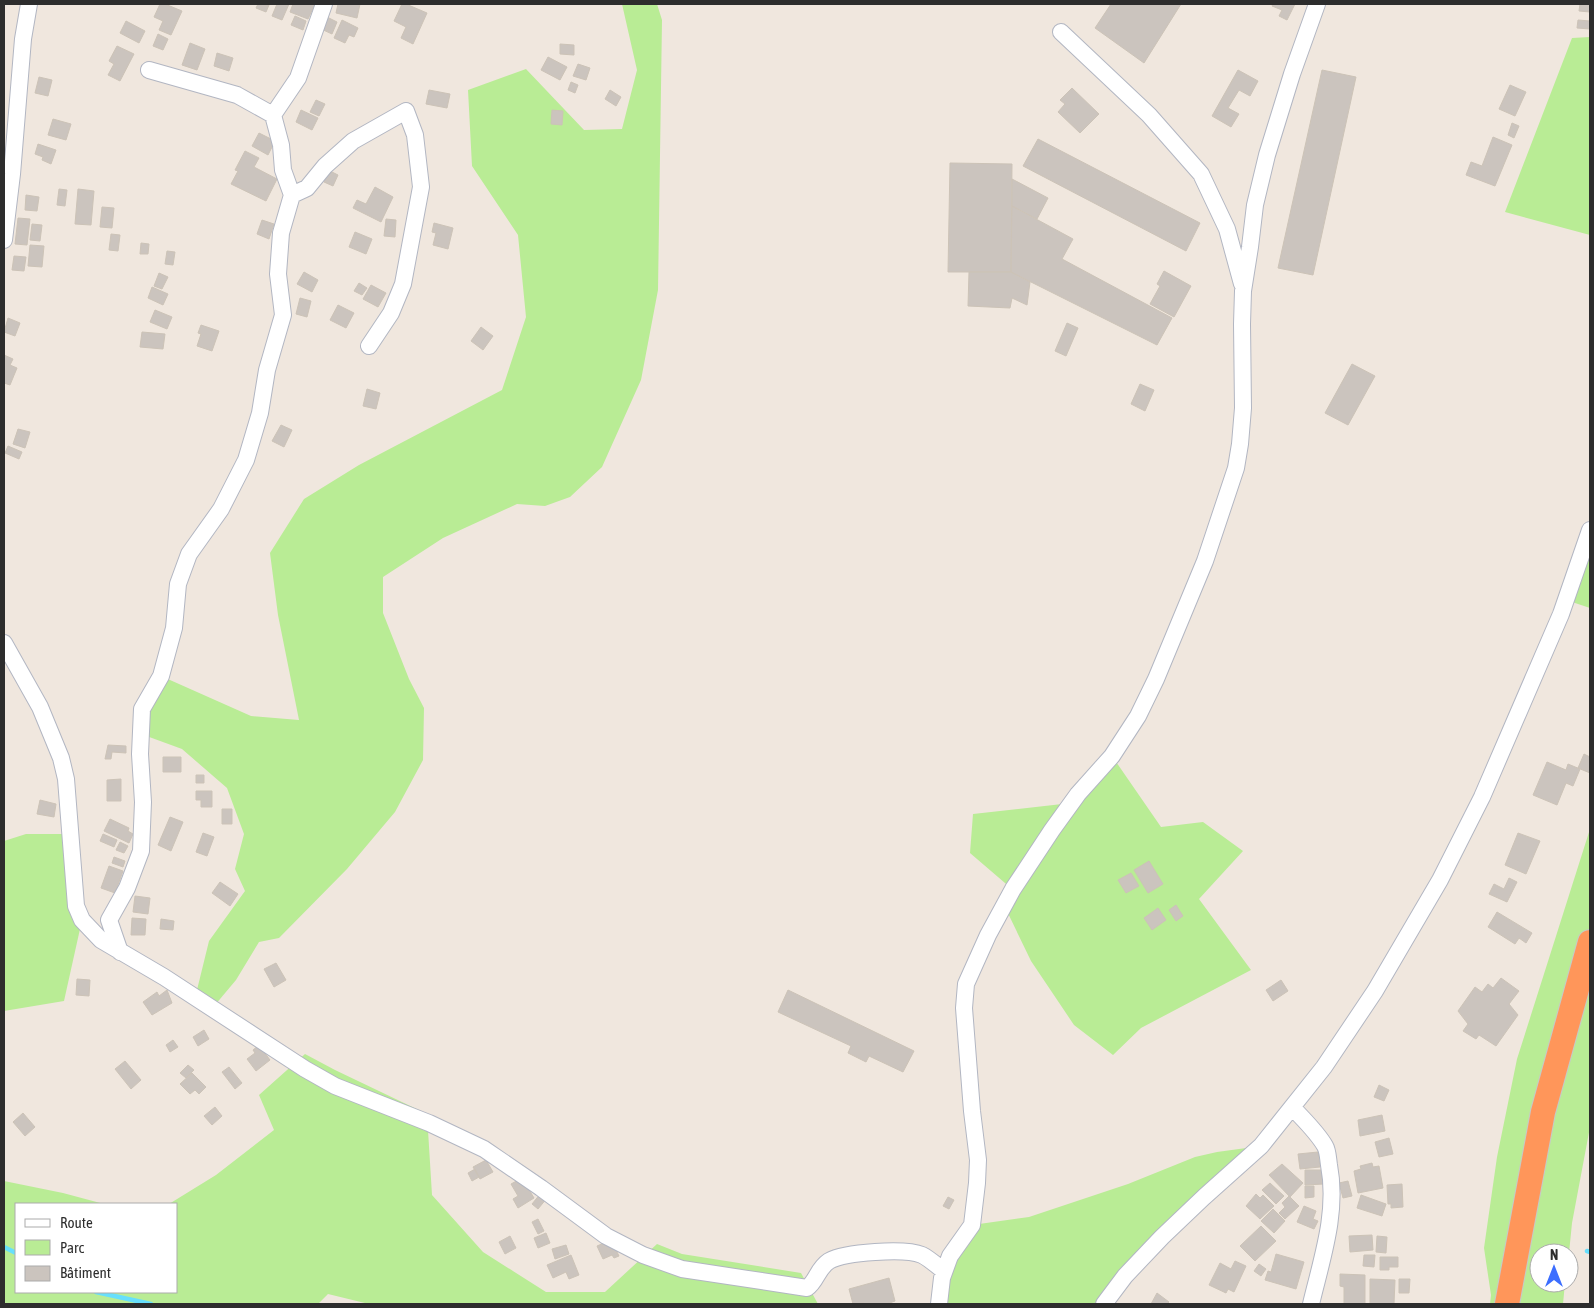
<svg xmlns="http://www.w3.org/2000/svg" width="1594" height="1308" viewBox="0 0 1594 1308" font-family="'Asap Condensed',sans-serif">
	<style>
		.green { fill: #b9ec95 }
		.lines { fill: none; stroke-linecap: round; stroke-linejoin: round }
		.stream { stroke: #67dffc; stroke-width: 4.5 }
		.building { fill: #cbc4be; stroke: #ccc3b7 }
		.minor-casing { stroke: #b2b6c2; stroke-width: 18 }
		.highway-casing { stroke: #c8c8c8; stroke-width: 26 }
		.minor { stroke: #fff; stroke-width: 16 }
		.highway { stroke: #ff965a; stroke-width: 24 }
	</style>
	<rect width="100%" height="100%" fill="#f0e7de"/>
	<path class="green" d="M622,4H657L662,20L658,290L641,380L602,467L570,497L545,506L517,504L443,538L383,577V613L409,679L424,708L423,760L395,812L347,869L279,938L259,942L236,980L215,1005L196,994L209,941L245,891L235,869L244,834L227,788L182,749L141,734L161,676L251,716L299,720L278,615L270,553L304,499L359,465L502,390L526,317L518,235L472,166L468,90L526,69L584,130L622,129L637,70Z
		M1590,37V235L1505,212L1572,38Z
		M1590,530V608L1566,600Z
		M1112,756L1161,827L1203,822L1243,851L1199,899L1251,970L1141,1028L1113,1055L1074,1025L1031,961L1004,905L1012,889L970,853L973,814L1071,803Z
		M1590,829V1127L1572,1223L1569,1253H1539V1283H1565L1563,1304H1490L1491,1295L1484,1248L1497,1157L1517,1059Z
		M26,834H70L82,920L64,1001L4,1011V841Z
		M305,1054L335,1070L427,1114L432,1195L483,1252L546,1292H605L657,1244L682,1254L801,1273L818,1304H369L328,1294L318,1304H4V1181L63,1193L104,1204H16V1292H176V1204H169L216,1175L274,1130L259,1095Z
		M1261,1146L1104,1304H939L972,1225L1029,1217L1128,1184L1195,1157L1217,1152Z"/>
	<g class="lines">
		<path class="stream" d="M4,1247L16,1253
			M1587,1251L1590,1252
			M96,1292L151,1304"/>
	</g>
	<path class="building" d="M160,4H165L182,11L171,35L159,30L163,21L154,17Z
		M258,4L269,5L266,12L256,8Z
		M277,4H289L282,20L272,16Z
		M293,4H315L308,19L290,12Z
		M338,4H360L357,18L336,13Z
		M402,4H406L427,13L413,44L401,38L406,27L394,21Z
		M1111,4H1181L1144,63L1095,28Z
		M1273,4H1295L1287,20L1279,16L1282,10L1272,6Z
		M1580,4H1590V12L1579,11Z
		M295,16L306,21L303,30L291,25Z
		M325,16L337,22L332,34L319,28Z
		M342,20L358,28L354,37L349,35L345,43L334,38Z
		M1578,20L1590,21V29L1577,28Z
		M126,21L145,31L139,43L120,33Z
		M158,34L168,39L163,50L153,46Z
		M190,43L205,49L197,70L182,65Z
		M560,44L574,45V55L560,54Z
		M117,46L134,54L120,81L108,75L114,64L109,61Z
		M217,53L233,58L229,71L214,66Z
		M548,57L567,67L560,80L541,70Z
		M578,64L590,68L586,80L573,76Z
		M1238,70L1258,81L1250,96L1239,90L1228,108L1239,114L1231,127L1212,116Z
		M1322,70L1356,77L1313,275L1278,268Z
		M39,77L52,80L48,96L35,93Z
		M571,82L578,85L575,93L568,90Z
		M1510,85L1526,92L1515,116L1499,109Z
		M1072,88L1099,114L1080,133L1058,112L1065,104L1060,100Z
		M429,90L450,94L447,108L426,104Z
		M610,90L621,97L616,106L605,99Z
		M316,100L325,104L319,116L310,112Z
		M301,110L318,118L312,130L296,122Z
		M552,110L563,111L562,125L551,124Z
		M53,119L71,124L66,140L48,135Z
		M1512,123L1519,126L1514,138L1508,135Z
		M259,133L275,141L268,155L252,146Z
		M1493,137L1512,145L1495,186L1466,175L1471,162L1482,166Z
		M1038,139L1200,223L1186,251L1023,166Z
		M38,144L56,150L51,164L42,160L43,157L35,154Z
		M245,151L259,158L254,167L277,179L266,201L231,184L238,171L235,170Z
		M950,163L1012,164L1011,272H948Z
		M330,171L338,175L333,186L324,182Z
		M1012,179L1048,198L1037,219L1012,206Z
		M375,187L393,197L381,222L353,208L357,200L366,204Z
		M59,189L67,190L65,206L57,205Z
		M78,189L94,191L91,225L75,224Z
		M26,195L39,197L37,211L25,210Z
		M1012,206L1073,239L1062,259L1172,318L1157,345L1011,272Z
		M102,207L114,208L112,228L100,227Z
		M18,218L30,219L27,245L15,244Z
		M386,219L396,220L395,237L384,236Z
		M262,220L274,224L269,239L257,234Z
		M434,223L453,228L448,249L433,245L436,233L432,232Z
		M32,224L42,225L40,241L30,240Z
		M355,232L372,239L366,254L349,247Z
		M111,234L120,235L118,251L109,250Z
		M141,243L149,244L148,254H140Z
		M30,245L44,246L42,267L28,266Z
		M167,251L175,252L173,265L165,264Z
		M14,256L26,257L24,271L12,270Z
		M1164,271L1191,286L1174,317L1150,304L1160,286L1157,284Z
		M304,272L318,280L312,292L297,284Z
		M969,272H1011L1030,282L1027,305L1012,298L1010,308L968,306Z
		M159,273L168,277L162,289L154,286Z
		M359,283L367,288L362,295L354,291Z
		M371,285L386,293L378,307L363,299Z
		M152,287L168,294L163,305L148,298Z
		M300,298L311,301L307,317L296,314Z
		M338,305L354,313L346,328L330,320Z
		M155,310L172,317L167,329L150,322Z
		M8,318L20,323L15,336L4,332Z
		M1067,323L1078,328L1066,356L1055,351Z
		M201,325L219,331L212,351L197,346L201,334L198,333Z
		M481,327L493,336L483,350L471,341Z
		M142,332L165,334L163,349L140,347Z
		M4,355L13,359L10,365L17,368L10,385L4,383Z
		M1352,364L1375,376L1348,425L1325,413Z
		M1140,384L1154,390L1145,411L1131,404Z
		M367,389L380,393L376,409L363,406Z
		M281,425L292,430L284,447L272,441Z
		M18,429L30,432L25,448L13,444Z
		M8,446L22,452L19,459L5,453Z
		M108,745L126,746V753L112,752L111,759H105Z
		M1584,754L1590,757V773L1578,768Z
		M163,757H181V772H163Z
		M1547,762L1566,770L1568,764L1580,769L1573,786L1566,783L1557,805L1533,795Z
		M196,775H204V783H196Z
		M121,779V801H107V780Z
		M196,791H212V807H201V800H196Z
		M40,800L56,804L54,817L37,814Z
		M222,809H232V824H222Z
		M170,817L183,822L171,851L158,845Z
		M110,819L129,828L128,831L133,834L129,843L104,831Z
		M203,833L214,837L207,856L196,852Z
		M1518,833L1540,841L1526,874L1505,865Z
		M103,834L117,840L114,847L100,841Z
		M120,842L128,846L124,853L116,850Z
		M114,857L125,861L123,867L112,863Z
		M1149,861L1163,884L1148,893L1134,870Z
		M109,866L123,871L115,893L101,888Z
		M1131,873L1139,886L1126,893L1118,880Z
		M1509,878L1517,882L1507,902L1489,894L1494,884L1504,889Z
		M220,882L238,894L230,906L212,893Z
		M135,896L150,898L148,914L133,912Z
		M1176,905L1183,916L1176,921L1169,910Z
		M1158,908L1166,920L1152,930L1144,918Z
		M1497,912L1532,933L1526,943L1519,938L1515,944L1488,927Z
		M132,918L146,919L145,935H131Z
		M161,919L174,921L173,930L160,929Z
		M276,963L286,980L274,987L264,969Z
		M1501,978L1519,991L1509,1004L1518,1015L1496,1046L1479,1035L1476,1039L1463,1031L1468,1024L1458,1011L1475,987L1482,992L1488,984L1493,988Z
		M77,979L90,980L89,996L76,995Z
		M1281,980L1288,991L1273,1001L1266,990Z
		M167,990L172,1003L152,1015L143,1002L157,992L159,996Z
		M788,990L914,1051L903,1072L869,1056L866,1062L848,1053L851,1046L778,1012Z
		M204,1030L209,1039L198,1046L193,1037Z
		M173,1040L178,1047L170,1052L166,1045Z
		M259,1045L270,1060L256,1071L247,1059L255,1053L253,1050Z
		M125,1061L141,1080L131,1089L115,1069Z
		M188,1065L194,1070L186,1078L180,1073Z
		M229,1067L242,1083L235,1089L222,1072Z
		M192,1073L206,1087L199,1094L195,1090L190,1094L180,1084Z
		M1379,1085L1389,1090L1384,1101L1374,1097Z
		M215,1107L222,1116L212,1125L204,1116Z
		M23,1113L35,1127L25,1136L13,1122Z
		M1382,1115L1385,1131L1360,1136L1358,1120Z
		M1389,1138L1393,1154L1379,1157L1375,1142Z
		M1318,1152L1320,1167L1300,1169L1298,1154Z
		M486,1160L493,1172L480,1179L473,1167Z
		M1372,1163L1373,1167L1379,1166L1383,1188L1358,1193L1354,1171L1361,1169L1360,1166Z
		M1282,1164L1303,1183L1290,1197L1269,1175Z
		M475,1169L479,1177L472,1181L468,1173Z
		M1305,1170H1324V1184L1305,1185Z
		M522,1178L534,1198L518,1208L513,1199L518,1196L511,1184Z
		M1348,1181L1352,1196L1343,1198L1339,1183Z
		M1270,1183L1284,1196L1276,1204L1262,1190Z
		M1402,1184L1403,1207L1391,1208V1204H1388L1387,1185Z
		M1305,1186H1314V1197L1305,1198Z
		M541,1193L547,1198L538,1209L532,1204Z
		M1256,1194L1260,1198L1263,1195L1274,1206L1260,1219L1246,1206Z
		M1361,1195L1386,1204L1382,1216L1357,1208Z
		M1289,1196L1299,1206L1285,1219L1279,1213L1285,1207L1282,1203Z
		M948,1197L954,1200L949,1209L943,1206Z
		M1304,1206L1316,1211L1313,1219L1318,1221L1314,1229L1297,1222Z
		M1273,1209L1285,1221L1274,1233L1261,1221Z
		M538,1219L544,1231L538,1234L532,1222Z
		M1261,1226L1276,1241L1255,1261L1240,1246Z
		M546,1233L550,1243L538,1248L534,1238Z
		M1372,1235L1373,1250L1350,1252L1349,1236Z
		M510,1236L516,1248L505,1254L499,1242Z
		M1377,1236L1387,1237L1386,1253L1376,1252Z
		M611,1240L619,1256L614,1258L612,1255L603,1259L597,1246Z
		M566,1245L569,1254L555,1259L552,1249Z
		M1276,1254L1304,1262L1296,1289L1265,1280L1268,1271L1271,1272Z
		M571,1255L579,1275L569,1279L566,1272L553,1278L547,1265Z
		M1364,1255H1375L1374,1267L1363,1266Z
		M1380,1257H1398V1267H1389V1270H1380Z
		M1235,1261L1246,1266L1234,1292L1228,1289L1226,1293L1209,1285L1220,1263L1231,1269Z
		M1259,1264L1266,1269L1261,1276L1254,1271Z
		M1340,1274L1365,1275V1304H1344V1287L1340,1286Z
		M889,1278L895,1301L887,1304H864V1303L853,1304L849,1289Z
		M1370,1279L1395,1280L1394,1304H1370Z
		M1399,1279H1410L1409,1293H1399Z
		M1157,1293L1169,1302L1167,1304H1151Z"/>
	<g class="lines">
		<defs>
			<path id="minor" d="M1061,32L1149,115L1201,174L1227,229L1242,284
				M273,115L298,78L324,4
				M292,195L307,188L325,166L353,141L406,111L415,135L421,187L403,284L391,313L369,346
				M4,240L12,174L23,39L29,4
				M4,643L40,707L61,758L66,779L76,906L82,920L101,940L164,977L305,1069L335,1086L429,1123L484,1149L541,1188L606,1236L643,1255L682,1269L807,1288C817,1281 817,1269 829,1261C845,1252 905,1248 922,1255C930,1259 937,1266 944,1271
				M120,952L109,920L127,888L141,851L143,802L140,754L142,709L161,676L174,628L178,584L189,554L221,509L246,460L260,413L267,370L283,315L278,274L281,233L292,195L283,170L281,145L273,115L237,95L149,70
				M1293,1108C1304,1120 1317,1132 1325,1146C1328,1151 1328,1159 1329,1165C1338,1212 1322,1258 1311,1304
				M939,1304L942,1278L950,1256L972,1225L977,1183L978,1160L972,1111L964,1008L966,984L988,935L1013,889L1052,830L1078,794L1112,756L1138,716L1156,679L1205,561L1236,468L1240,444L1243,408L1242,324L1243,291L1250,247L1255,205L1267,155L1292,74L1317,4
				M1104,1304L1125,1276L1162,1237L1204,1197L1261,1146L1324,1067L1375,991L1440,880L1482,797L1561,614L1590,530"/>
			<path id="highway" d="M1507,1304L1543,1112L1590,942"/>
		</defs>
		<use href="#minor" class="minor-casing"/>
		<use href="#highway" class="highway-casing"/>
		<use href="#minor" class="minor"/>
		<use href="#highway" class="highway"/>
	</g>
	<rect width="1594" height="1308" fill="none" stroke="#2d2d2d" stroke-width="10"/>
	<rect x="15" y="1203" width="162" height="90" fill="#ffffff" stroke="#ababab"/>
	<rect x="25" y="1219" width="25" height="8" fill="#ffffff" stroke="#ababab"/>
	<text x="60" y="1228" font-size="15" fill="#2d2d2d">Route</text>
	<rect x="25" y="1240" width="25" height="15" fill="#b9ec95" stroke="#ababab"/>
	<text x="60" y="1253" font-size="15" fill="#2d2d2d">Parc</text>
	<rect x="25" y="1266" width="25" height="15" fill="#cbc4be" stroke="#ababab"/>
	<text x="60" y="1278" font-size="15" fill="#2d2d2d">Bâtiment</text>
	<g transform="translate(1554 1268)"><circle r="24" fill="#ffffff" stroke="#ababab"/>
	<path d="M0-4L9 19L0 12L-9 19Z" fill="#3c6eff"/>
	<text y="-8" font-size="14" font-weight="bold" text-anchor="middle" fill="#2d2d2d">N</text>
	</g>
</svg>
